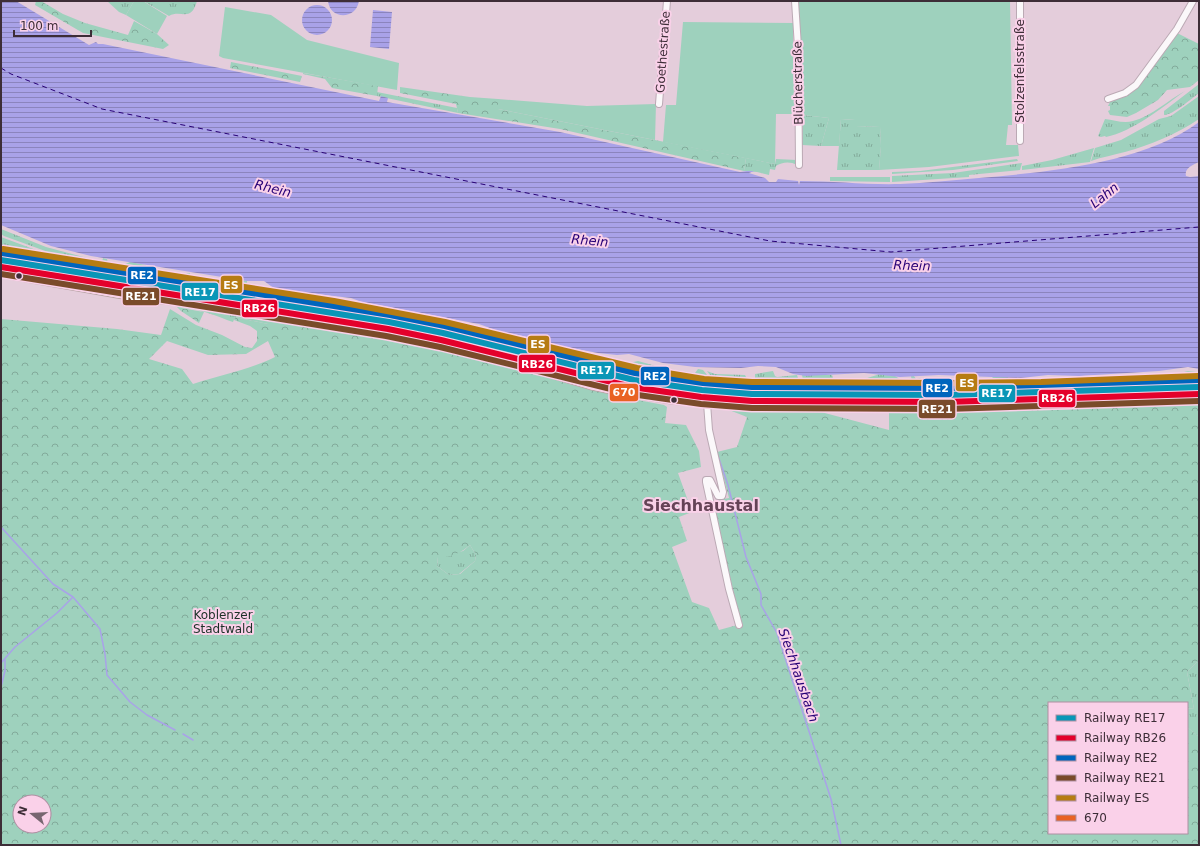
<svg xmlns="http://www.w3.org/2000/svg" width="1200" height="846" viewBox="0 0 1200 846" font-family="'DejaVu Sans',sans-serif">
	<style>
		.grass { fill: url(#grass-tufts) }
		.forest { fill: url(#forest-crowns); fill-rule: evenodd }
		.garden { fill: #9ed1bd }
		.water { fill: url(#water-rules) }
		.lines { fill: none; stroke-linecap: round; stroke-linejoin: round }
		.stream { stroke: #a9a2e8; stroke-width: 1.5 }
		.ferry { stroke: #270076; stroke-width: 1; stroke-dasharray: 5 4; stroke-linecap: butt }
		.minor-casing { stroke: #bba9b4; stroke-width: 8 }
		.major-casing { stroke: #bba5a8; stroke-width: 10 }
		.minor { stroke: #fbf8fa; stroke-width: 6 }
		.major { stroke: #f1e7e7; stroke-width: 8 }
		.bus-1-casing { stroke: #fad1e9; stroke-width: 8 }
		.bus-1 { stroke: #e96223; stroke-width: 5 }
		.rail-1-casing { stroke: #fad1e9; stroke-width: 9 }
		.rail-2-casing { stroke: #fad1e9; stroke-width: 9 }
		.rail-3-casing { stroke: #fad1e9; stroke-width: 9 }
		.rail-4-casing { stroke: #fad1e9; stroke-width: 9 }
		.rail-5-casing { stroke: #fad1e9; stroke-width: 9 }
		.rail-1 { stroke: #0996b7; stroke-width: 6 }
		.rail-2 { stroke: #e4002b; stroke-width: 6 }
		.rail-3 { stroke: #0065bd; stroke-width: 6 }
		.rail-4 { stroke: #7a4b2a; stroke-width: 6 }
		.rail-5 { stroke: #b67c13; stroke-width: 6 }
		.bus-dot { fill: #3d2d37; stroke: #fad1e9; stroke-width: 1.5 }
		.labels { text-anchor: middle; stroke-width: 4; stroke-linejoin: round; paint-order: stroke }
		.street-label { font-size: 12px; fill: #3d2d37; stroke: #fad1e9 }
		.park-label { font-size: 12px; fill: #1b3127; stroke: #fad1e9 }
		.water-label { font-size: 13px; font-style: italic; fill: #270076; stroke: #fad1e9 }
		.district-label { font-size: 16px; font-weight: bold; fill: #654357; stroke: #fad1e9 }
		.line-badge { stroke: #fad1e9; stroke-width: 1.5 }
		.badge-label { font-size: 11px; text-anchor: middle; font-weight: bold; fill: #fff }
	</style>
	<defs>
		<pattern id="grass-tufts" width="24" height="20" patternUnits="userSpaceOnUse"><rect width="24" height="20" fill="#9ed1bd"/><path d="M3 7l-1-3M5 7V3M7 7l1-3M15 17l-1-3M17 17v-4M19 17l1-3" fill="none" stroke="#82aa9a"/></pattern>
		<pattern id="forest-crowns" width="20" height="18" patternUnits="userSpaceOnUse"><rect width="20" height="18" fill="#9ed1bd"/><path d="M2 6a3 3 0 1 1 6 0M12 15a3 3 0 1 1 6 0" fill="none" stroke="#82aa9a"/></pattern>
		<pattern id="water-rules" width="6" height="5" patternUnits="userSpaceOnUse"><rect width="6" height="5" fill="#a9a2e8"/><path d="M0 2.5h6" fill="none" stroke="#8b84bd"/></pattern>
	</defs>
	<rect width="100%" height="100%" fill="#e4cddb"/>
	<path class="grass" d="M107,1H134L126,15L119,12Z
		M145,1H197C191,23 181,9 169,16L145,2Z
		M1199,84V93C1191,99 1173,115 1164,115V111Z
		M1185,91C1163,107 1132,132 1106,137L1105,136L1101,137L1098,136L1105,119C1114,120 1124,124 1133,121C1152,116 1168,100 1185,91Z
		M377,92L457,108L458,113L377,96Z
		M1199,96V119C1177,134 1150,145 1125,152C1114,155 1102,157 1091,161L1095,148L1121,140L1159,119L1171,116Z
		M803,115L829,118L821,146L802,145Z
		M841,119L855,120L856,126L880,127L881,146L879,170H837Z
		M1094,148L1090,162L1022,170V166L1052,160Z
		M746,158L775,164L776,159L797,160V165C790,161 782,162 776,166L775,170L770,169L769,175L757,172L744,171Z
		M1017,159L1018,161L953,170L892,174V172L920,171Z
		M1022,163L1020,170L969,175V177L892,182V176L953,173Z
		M830,177H890V182L830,181Z
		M1,229L46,247L102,262L103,258L107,259L108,263L123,265L130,262L146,265L145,268L184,276L187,273H190V276L238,284L241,280L247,281V287L265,286L270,291L279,293L370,308L444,323L593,360L604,361L606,359L610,358L613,362L621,365L638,361L663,368L695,373L698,369L703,370L708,376L710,375L707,371L715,374L745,375L747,379H755V374L773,371L775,376L777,377L797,375L799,381L803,380L802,375H832L834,382L861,380L880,374L895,376L906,383L912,382L911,376H914L916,379L920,378L924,382L951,383L980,380L989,381L993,377H1008L1009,381L1018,383L1040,382L1042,380L1046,379L1048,381L1056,382L1176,374L1188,371L1199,372V381C1065,391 930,389 795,389L758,388L696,383L669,377L664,380L659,375L644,372L635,375L623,372L495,338L414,319L280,297L223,285L92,265L48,252L4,236L1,234Z
		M1,237L55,257L96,267L4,254L1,248Z
		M1,268C71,278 141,290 211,301C288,312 366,321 442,339C295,315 148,294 1,269Z
		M177,305L220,310L268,317V324L235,317L233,322C218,317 198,307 182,309L181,311L177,307Z
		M472,347L592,379L585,381Z
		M1180,385V386L1165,387L999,392V391Z
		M1199,392V395C1035,401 871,406 708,400L709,396L742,399L952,400L1089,397Z
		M897,407V412H821L815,408Z
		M470,545L476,555L475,561L459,574L449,575L437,566L438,557L463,551Z
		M1199,660V737L1187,727V708L1194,709L1187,672Z"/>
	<path class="forest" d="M36,1H41L63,14L85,23L128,35L134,21L157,34L169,45L163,49L83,33L35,5Z
		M1177,33L1199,44V80L1190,87L1167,90L1158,100L1136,113L1127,117L1110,115L1108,111L1110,110V106H1108L1110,102L1126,94Z
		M231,62L302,76L300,82L230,68Z
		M303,73L378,86L377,96L332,88L325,79L303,74Z
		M400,87L470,97L498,99V109L746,158L744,171L560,129L458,113L456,104L400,93Z
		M170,309L196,325L222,335L245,347L252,348L257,341V331L250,326L234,320L235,317L268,324V317L423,342L469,353L569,384L622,397L664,405L667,407L665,423L686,425L699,451L701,467L678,473L692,512L679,517L687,541L672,547L692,602L709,608L719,630L741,624L712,501L729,498L717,452L737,447L747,417L729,410V408H815L821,412L889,430V412H897V407C998,409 1099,407 1199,400V660L1187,672L1194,709L1187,708V703H1049V833H1187V727L1199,737V845H1V319L117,329L161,335ZM167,341L208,355L246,354L268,341L275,357C249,370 220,375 193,384L182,369L149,359ZM470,545L476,555L475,561L460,574L449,575L437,566L438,557C450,558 461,553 470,545ZM20,802H44V826H20Z
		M182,309H187L204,312L199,323L181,311Z"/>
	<path class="garden" d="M134,1H143L167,16L157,34L126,15Z
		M798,1H1010L1012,125H1008L1006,145H1018L1019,156L929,167L879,170L881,146L880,127L855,126V120L841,119L839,146H821L829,118L803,115Z
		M225,7L271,15L307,40L399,63L397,90L223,58L219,56Z
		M683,22L793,23L794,114H776L775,164L663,142L666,105H676Z
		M498,99L587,106L656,104L655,140L498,109Z"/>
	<path class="water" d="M1,1H16L89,45L96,42L98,44H103L379,101L381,96L388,98L387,102L560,132L740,172L747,171H754L749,173L765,178L769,182H776L778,179L798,181L799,185L800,181C834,181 867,185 900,184C926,183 953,180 979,178C1047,172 1143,164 1199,122V162C1193,165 1184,168 1186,176L1190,177L1199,176V369L1188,367L1159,371L1079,376L1048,375L1021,378L939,375L900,377L864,373L806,376L793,374L776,367L758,366L741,368L695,367L663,363L629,354L617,355L598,353L561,346L538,339L498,331L479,324L362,302L351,298L275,289L264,281H247L91,256L51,246L1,225Z
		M328,1H359C356,20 330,20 328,1Z
		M302 20a15 15 0 1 1 30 0a15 15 0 1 1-30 0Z
		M373,10L392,12L389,49L370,47Z"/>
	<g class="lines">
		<path class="stream" d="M716,450L728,485L746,557L761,594V605L777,633L831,799L841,845
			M1,527L53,584L73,597L100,629L105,654L107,675L130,702L147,715L175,730
			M1,663L15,647L57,613L73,597
			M1,687L5,671V660
			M183,734L193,740"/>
		<path class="ferry" d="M1,68L11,74L102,109L770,241L891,252L1199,227"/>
		<defs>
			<path id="minor" d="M795,1L798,47L799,165
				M1108,99L1125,93L1136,85L1177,29L1193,1
				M659,104L667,1
				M1020,141V1
				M707,403L709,430L723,492L722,496H718L710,480H706V482L729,589L739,625"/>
			<path id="major" d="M1,273L120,294L275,314L447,343L590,385L623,392L675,400L774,405H969L1137,401L1199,397"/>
		</defs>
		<use href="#minor" class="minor-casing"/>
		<use href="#major" class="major-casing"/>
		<use href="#minor" class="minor"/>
		<use href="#major" class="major"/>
		<defs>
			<path id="bus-1" d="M1,273L120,294L275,314L447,343L590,385L623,392L675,400L774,405H969L1137,401L1199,397"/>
		</defs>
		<use href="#bus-1" class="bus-1-casing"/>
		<use href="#bus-1" class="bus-1"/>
		<defs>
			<path id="rail-1" d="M1,260L389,322L443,333L634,380L702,390L752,394L945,395L1199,387"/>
			<path id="rail-2" d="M1,267L388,329L441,340L632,387L701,397L752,401L945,402L1199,394"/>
			<path id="rail-3" d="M2,253L390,315L445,326L635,373L703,383L752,387L945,388L1199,380"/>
			<path id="rail-4" d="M1,274L386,336L440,347L631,394L701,404L752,408L945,409L1199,401"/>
			<path id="rail-5" d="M3,249L334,301L445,322L637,368L704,379L752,382L946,383L1041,382L1198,376"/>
		</defs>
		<use href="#rail-1" class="rail-1-casing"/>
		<use href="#rail-2" class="rail-2-casing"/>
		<use href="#rail-3" class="rail-3-casing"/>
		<use href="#rail-4" class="rail-4-casing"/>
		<use href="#rail-5" class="rail-5-casing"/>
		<use href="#rail-1" class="rail-1"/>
		<use href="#rail-2" class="rail-2"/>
		<use href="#rail-3" class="rail-3"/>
		<use href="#rail-4" class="rail-4"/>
		<use href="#rail-5" class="rail-5"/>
	</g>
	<g class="bus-dot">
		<circle cx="19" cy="276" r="3.5"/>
		<circle cx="674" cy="400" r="3.5"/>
	</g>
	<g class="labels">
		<g class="street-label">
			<text transform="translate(663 52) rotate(-86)" y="4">Goethestraße</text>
			<text transform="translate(1020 71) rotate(-90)" y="4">Stolzenfelsstraße</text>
			<text transform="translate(798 83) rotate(-91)" y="4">Blücherstraße</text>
		</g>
		<g class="park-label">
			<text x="223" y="619">Koblenzer<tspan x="223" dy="14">Stadtwald</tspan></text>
		</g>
		<g class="water-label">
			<text transform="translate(273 188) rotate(14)" y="5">Rhein</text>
			<text transform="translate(1104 195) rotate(-39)" y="5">Lahn</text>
			<text transform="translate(590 240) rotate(5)" y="5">Rhein</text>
			<text transform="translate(912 265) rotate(2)" y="5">Rhein</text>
			<text transform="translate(799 675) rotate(71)" y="5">Siechhausbach</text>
		</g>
		<g class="district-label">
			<text x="701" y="511">Siechhaustal</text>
		</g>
	</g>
	<g class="line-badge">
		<rect x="127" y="266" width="30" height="19" rx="4" fill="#0065bd"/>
		<rect x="220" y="275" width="23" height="19" rx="4" fill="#b67c13"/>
		<rect x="181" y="282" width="38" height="19" rx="4" fill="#0996b7"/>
		<rect x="122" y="287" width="38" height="19" rx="4" fill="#7a4b2a"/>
		<rect x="241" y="299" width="37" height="19" rx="4" fill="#e4002b"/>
		<rect x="527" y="335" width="23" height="19" rx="4" fill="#b67c13"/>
		<rect x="518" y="354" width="38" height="19" rx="4" fill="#e4002b"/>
		<rect x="577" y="361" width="38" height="19" rx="4" fill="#0996b7"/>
		<rect x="640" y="366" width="30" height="20" rx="4" fill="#0065bd"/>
		<rect x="955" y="373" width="23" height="19" rx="4" fill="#b67c13"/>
		<rect x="922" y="378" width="31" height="20" rx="4" fill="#0065bd"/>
		<rect x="609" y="383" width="30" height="19" rx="4" fill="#e96223"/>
		<rect x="978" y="384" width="38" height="19" rx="4" fill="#0996b7"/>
		<rect x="1038" y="389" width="38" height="19" rx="4" fill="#e4002b"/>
		<rect x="918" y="399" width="38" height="20" rx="4" fill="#7a4b2a"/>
	</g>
	<g class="badge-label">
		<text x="142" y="279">RE2</text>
		<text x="231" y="289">ES</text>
		<text x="200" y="296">RE17</text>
		<text x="141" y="300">RE21</text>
		<text x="259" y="312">RB26</text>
		<text x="538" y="348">ES</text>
		<text x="537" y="368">RB26</text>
		<text x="596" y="374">RE17</text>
		<text x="655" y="380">RE2</text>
		<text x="967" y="387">ES</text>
		<text x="937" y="392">RE2</text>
		<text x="624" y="396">670</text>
		<text x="997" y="397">RE17</text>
		<text x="1057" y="402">RB26</text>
		<text x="937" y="413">RE21</text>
	</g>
	<rect width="1200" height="846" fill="none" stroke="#3d2d37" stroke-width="4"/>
	<rect x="1048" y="702" width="140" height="132" fill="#fad1e9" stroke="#ae8fa2"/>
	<rect x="1056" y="715" width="20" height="6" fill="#0996b7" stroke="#ae8fa2"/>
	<text x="1084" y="722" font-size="12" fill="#3d2d37">Railway RE17</text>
	<rect x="1056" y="735" width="20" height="6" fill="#e4002b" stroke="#ae8fa2"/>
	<text x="1084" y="742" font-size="12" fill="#3d2d37">Railway RB26</text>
	<rect x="1056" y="755" width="20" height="6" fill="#0065bd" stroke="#ae8fa2"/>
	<text x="1084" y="762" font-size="12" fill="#3d2d37">Railway RE2</text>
	<rect x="1056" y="775" width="20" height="6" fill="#7a4b2a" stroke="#ae8fa2"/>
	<text x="1084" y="782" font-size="12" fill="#3d2d37">Railway RE21</text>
	<rect x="1056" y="795" width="20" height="6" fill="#b67c13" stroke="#ae8fa2"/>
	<text x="1084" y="802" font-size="12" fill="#3d2d37">Railway ES</text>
	<rect x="1056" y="815" width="20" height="6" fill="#e96223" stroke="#ae8fa2"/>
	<text x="1084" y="822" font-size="12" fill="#3d2d37">670</text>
	<g transform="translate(32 814) rotate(288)"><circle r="19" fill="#fad1e9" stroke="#ae8fa2"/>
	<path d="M0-3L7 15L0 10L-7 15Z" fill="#776570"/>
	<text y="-6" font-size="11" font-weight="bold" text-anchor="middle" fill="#3d2d37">N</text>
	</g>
	<path d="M14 30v6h77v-6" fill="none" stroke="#3d2d37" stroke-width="2"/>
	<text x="20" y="30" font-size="12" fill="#3d2d37" stroke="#fad1e9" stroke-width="3" paint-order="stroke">100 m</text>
</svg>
